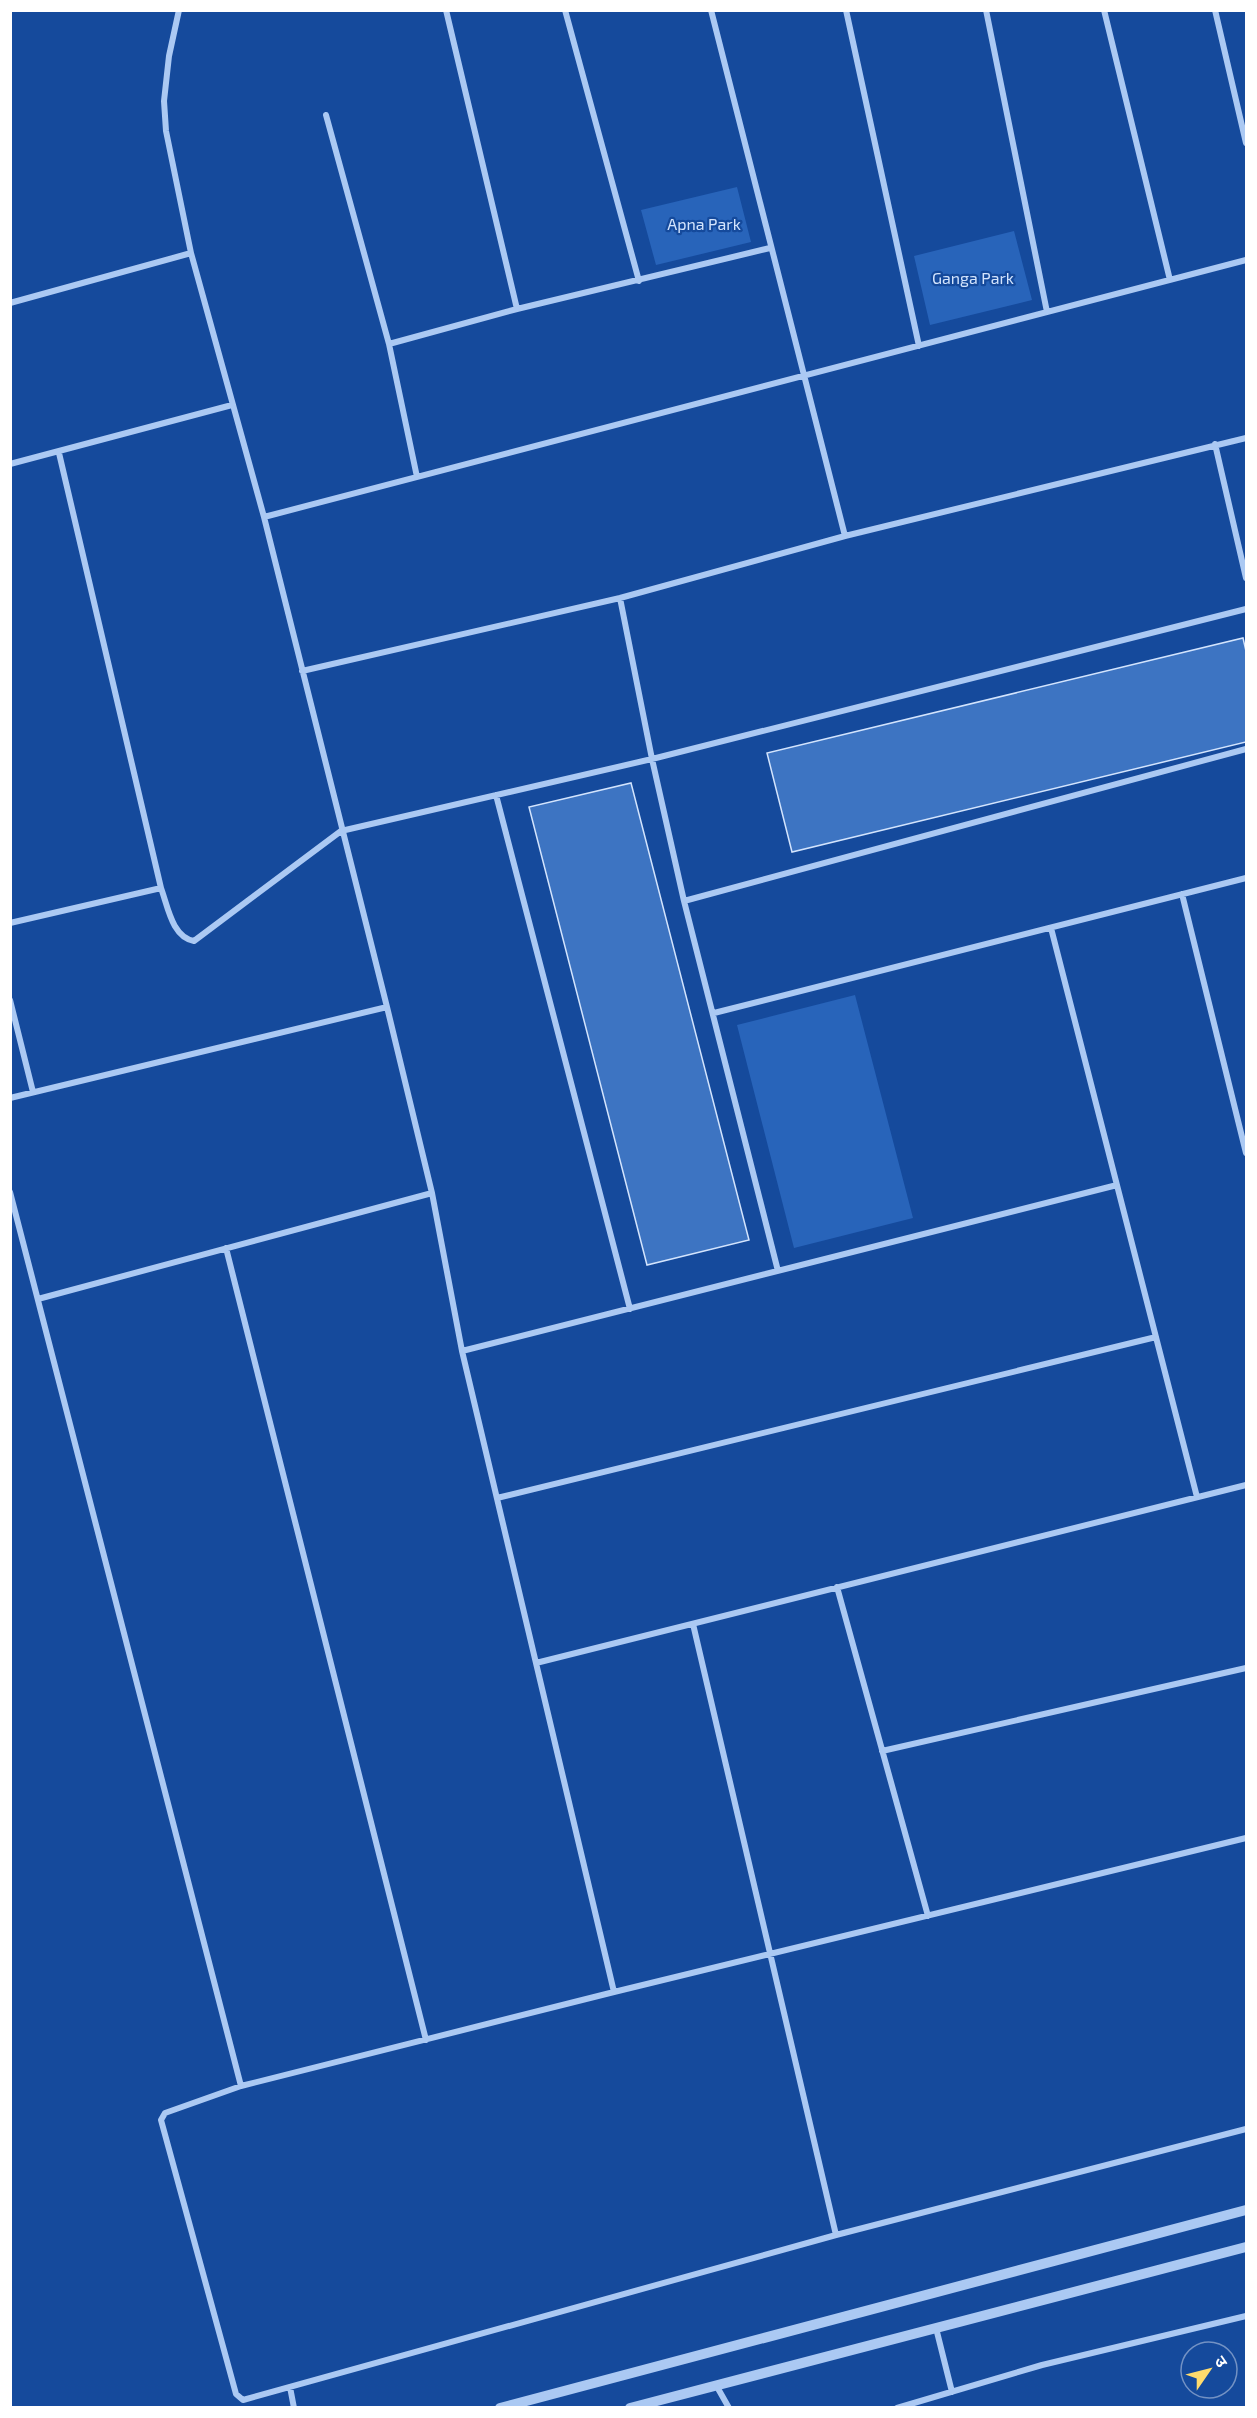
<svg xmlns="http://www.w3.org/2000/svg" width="1257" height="2418" viewBox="0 0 1257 2418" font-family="'Exo 2','Noto Sans Devanagari',sans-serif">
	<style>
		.green { fill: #2864ba }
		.building { fill: #3d74c2; stroke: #d3e4fd; stroke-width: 1.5 }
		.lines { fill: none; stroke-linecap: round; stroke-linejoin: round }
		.minor { stroke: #abc9f3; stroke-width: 6 }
		.tertiary { stroke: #abc9f3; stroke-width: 10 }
		.labels { text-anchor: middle; stroke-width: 4.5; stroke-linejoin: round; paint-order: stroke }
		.park-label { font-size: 16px; fill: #d3e4fd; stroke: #154a9c }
	</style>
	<rect width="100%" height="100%" fill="#154a9c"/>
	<path class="green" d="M737,187L751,242L656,265L641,210Z
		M1014,231L1032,300L930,325L914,256Z
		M855,995L913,1218L794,1248L737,1025Z"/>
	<path class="building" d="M1243,638L1246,651V742L792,852L767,753Z
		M631,783L749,1240L647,1265L529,807Z"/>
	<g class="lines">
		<path class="minor" d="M179,10L169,56L164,101L166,131L191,253L264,517L387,1007L432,1193L462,1351L614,1992
			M446,10L517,309
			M565,10L639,281
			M711,10L845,536
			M846,10L919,346
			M986,10L1047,312
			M1104,10L1170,280
			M1215,10L1246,143
			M326,115L389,344L417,477
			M10,303L191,253
			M389,344L517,309L770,248
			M1215,444L1246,578
			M59,453L161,888C168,907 172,937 194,941L341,831L652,759L1246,609
			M10,464L232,405
			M264,517L1246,260
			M620,598L652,759L684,901L778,1271
			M302,671L620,598L845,536L1246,438
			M496,795L630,1309
			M1182,894L1246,1153
			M684,901L1246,749
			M10,923L161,888
			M1051,928L1197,1497
			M10,1000L33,1092
			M714,1013L1246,878
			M10,1098L387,1007
			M10,1192L241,2086
			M226,1248L426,2040
			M38,1299L432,1193
			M462,1351L1117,1185
			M497,1498L1156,1337
			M837,1587L928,1916
			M693,1624L836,2235
			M536,1663L1246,1485
			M882,1751L1246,1668
			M1246,1838L614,1992L241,2086L165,2113L161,2120L236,2394L243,2400L836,2235L1246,2129
			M936,2328L952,2392
			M716,2385L729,2408
			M290,2387L294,2408
			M897,2408L1042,2365L1246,2316"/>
		<path class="tertiary" d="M500,2408L1246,2210
			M630,2408L1246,2247"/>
	</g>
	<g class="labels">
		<g class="park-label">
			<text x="704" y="230">Apna Park</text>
			<text x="973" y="284">Ganga Park</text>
		</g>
	</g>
	<rect width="1257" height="2418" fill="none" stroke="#ffffff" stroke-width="24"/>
	<g transform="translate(1209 2370) rotate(55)"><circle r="28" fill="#154a9c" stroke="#7392c4" stroke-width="1.5"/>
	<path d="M0-4.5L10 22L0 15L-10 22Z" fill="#ffdb6d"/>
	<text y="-9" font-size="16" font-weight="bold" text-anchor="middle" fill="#ffffff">उ</text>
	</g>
</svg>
